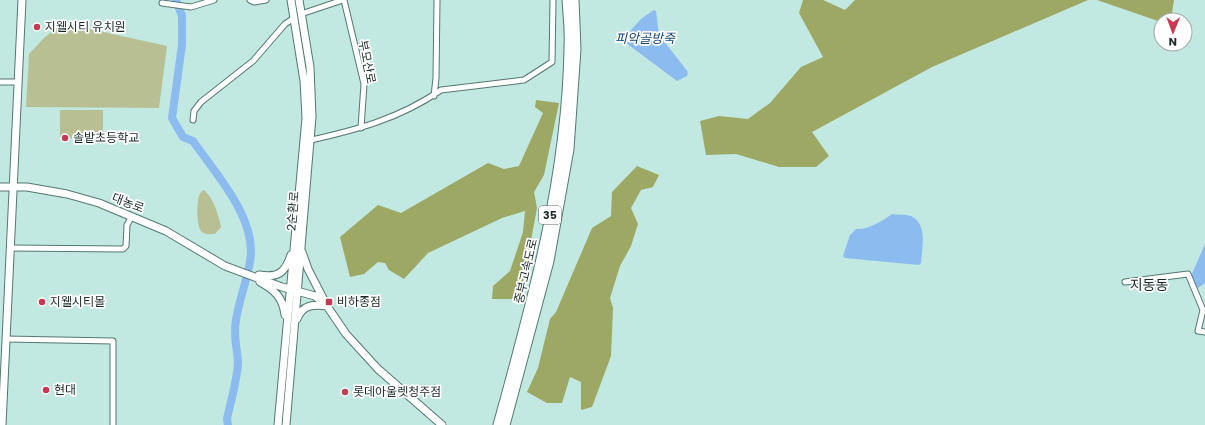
<svg xmlns="http://www.w3.org/2000/svg" width="1205" height="425" viewBox="0 0 1205 425" font-family="Poppins,'Noto Sans KR',sans-serif">
	<style>
		.green { fill: #b8c093 }
		.forest { fill: #9ea865 }
		.water { fill: #8bbbef }
		.lines { fill: none; stroke-linecap: round; stroke-linejoin: round }
		.river { stroke: #8bbbef; stroke-width: 8 }
		.street-casing { stroke: #547873; stroke-width: 7 }
		.secondary-casing { stroke: #547873; stroke-width: 9 }
		.highway-casing { stroke: #547873; stroke-width: 11 }
		.street { stroke: #fff; stroke-width: 5 }
		.secondary { stroke: #fff; stroke-width: 7 }
		.highway { stroke: #fff; stroke-width: 9 }
		.poi-dot { fill: #c93854; stroke: #fff; stroke-width: 1.5 }
		.labels { text-anchor: middle; stroke-width: 3.5; stroke-linejoin: round; paint-order: stroke }
		.shield { fill: #fff; stroke: #5f6968; stroke-width: 1 }
		.shield-label { font-size: 11px; font-weight: bold; fill: #1a2927 }
		.poi-label { font-size: 12px; fill: #1a2927; stroke: #fff; text-anchor: start }
		.street-label { font-size: 12px; fill: #1a2927; stroke: #fff }
		.water-label { font-size: 13px; font-style: italic; fill: #154776; stroke: #fff }
		.quarter-label { font-size: 14px; fill: #1a2927; stroke: #fff }
	</style>
	<rect width="100%" height="100%" fill="#c1e8e1"/>
	<path class="green" d="M63,23L167,46L159,108L26,107L29,54L45,37Z
		M60,110H103V139L60,138Z
		M204,190C214,199 218,214 221,227L215,234C211,234 206,235 202,232C196,228 196,197 201,192Z"/>
	<path class="forest" d="M803,0H823L845,10L855,0H1088L932,67L812,132L829,156L816,167H779L736,154L706,155L700,121L719,116L748,119L770,103L801,67L823,57L799,13Z
		M1097,0H1174L1171,20H1161V22Z
		M536,100L559,103L544,175L534,192L537,208L520,299H492L493,286L510,271L523,232L525,211L502,218L428,253L404,279L389,270L385,263L378,262L364,274L350,277L340,237L378,205L401,213L488,163L504,169L519,166L543,113L535,107Z
		M637,166L659,175L653,187L641,190L631,208L638,224L631,246L620,266L610,298L613,308L611,356L592,407L581,410V382L570,377L562,403H547L527,392L538,368L550,319L556,312L592,228L611,216L612,192Z"/>
	<path class="water" d="M654,10L656,11L659,35L688,72L687,76L677,81L622,40L641,19Z
		M892,214C897,215 906,214 911,216C928,224 922,248 921,263L919,265L845,258L843,256L850,235L856,229C867,230 883,221 892,214Z
		M1205,244V283L1198,288L1193,283L1191,276Z"/>
	<g class="lines">
		<path class="river" d="M176,0L182,16V45L172,118L183,137L193,141C215,173 258,219 250,261C247,281 239,300 236,320C233,336 237,347 238,362C238,377 230,404 227,419L228,425"/>
		<defs>
			<path id="street" d="M250,0L254,2L266,0
				M344,0L364,84L361,128
				M162,3L191,7L214,0
				M301,14L343,0
				M0,82H17
				M434,96L436,78L437,0
				M193,120L194,111L201,102L253,61L285,24L294,18
				M307,141C356,130 399,119 441,90L524,80L552,62L553,0
				M10,248L123,249L126,246L127,225L132,216
				M1125,282L1188,274L1203,310L1198,331L1205,332
				M6,339L113,341V425"/>
			<path id="secondary" d="M0,187H27L67,194L99,203L166,231L225,266L282,287L315,296L327,306L346,334L378,369L442,425
				M302,252L308,269L325,302
				M259,275C278,278 285,273 291,255
				M260,282C275,290 283,298 285,315
				M297,319C302,305 313,304 327,306
				M2,425L22,0
				M278,425L306,118L304,81L291,0
				M286,425L312,117L310,67L299,0"/>
			<path id="highway" d="M498,425C532,302 567,177 569,48C570,32 568,16 567,0
				M505,425L549,261L569,149L576,49L574,0"/>
		</defs>
		<use href="#street" class="street-casing"/>
		<use href="#secondary" class="secondary-casing"/>
		<use href="#highway" class="highway-casing"/>
		<use href="#street" class="street"/>
		<use href="#secondary" class="secondary"/>
		<use href="#highway" class="highway"/>
	</g>
	<g class="poi-dot">
		<circle cx="37" cy="27" r="4"/>
		<circle cx="65" cy="138" r="4"/>
		<circle cx="42" cy="302" r="4"/>
		<rect x="325" y="298" width="8" height="8" rx="2"/>
		<circle cx="46" cy="390" r="4"/>
		<circle cx="345" cy="392" r="4"/>
	</g>
	<g class="labels">
		<rect class="shield" x="539" y="206" width="22" height="18" rx="3"/>
		<g class="shield-label">
			<text x="550" y="219">35</text>
		</g>
		<g class="poi-label">
			<text x="45" y="31">지웰시티 유치원</text>
			<text x="73" y="142">솔밭초등학교</text>
			<text x="50" y="306">지웰시티몰</text>
			<text x="337" y="306">비하종점</text>
			<text x="54" y="394">현대</text>
			<text x="353" y="396">롯데아울렛청주점</text>
		</g>
		<g class="street-label">
			<text transform="translate(367 62) rotate(79)" y="4">부모산로</text>
			<text transform="translate(128 203) rotate(21)" y="4">대농로</text>
			<text transform="translate(293 211) rotate(-85)" y="4">2순환로</text>
			<text transform="translate(526 271) rotate(-77)" y="4">중부고속도로</text>
		</g>
		<g class="water-label">
			<text x="645" y="43">피악골방죽</text>
		</g>
		<g class="quarter-label">
			<text x="1149" y="290">지동동</text>
		</g>
	</g>
	<g transform="translate(1173 32) rotate(181)"><circle r="19" fill="#ffffff" stroke="#a3a9a9"/>
	<path d="M0-3L7 15L0 10L-7 15Z" fill="#c93854"/>
	<text y="-6" font-size="11" font-weight="bold" text-anchor="middle" fill="#1a2927">N</text>
	</g>
</svg>
